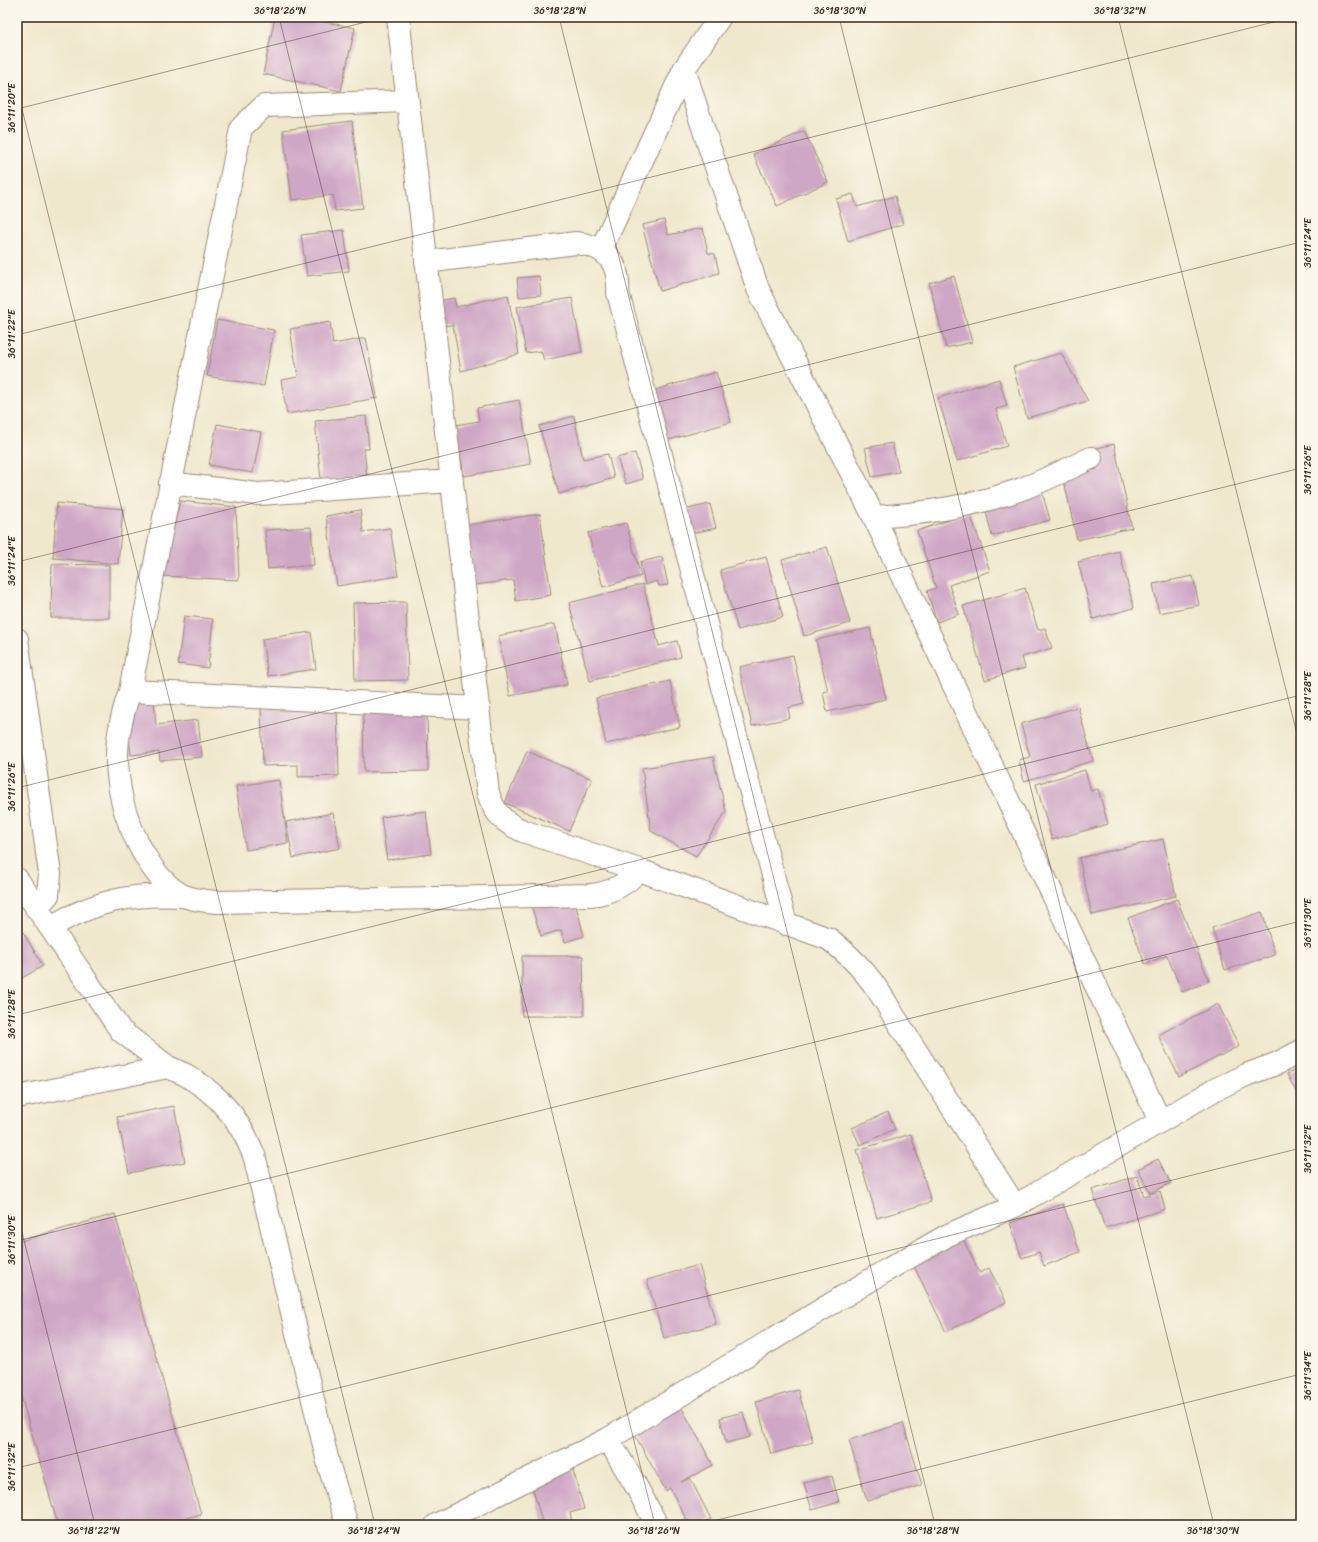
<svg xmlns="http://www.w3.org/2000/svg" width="1318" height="1542" viewBox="0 0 1318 1542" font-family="Sriracha,sans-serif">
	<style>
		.building { fill: #cfa7c6 }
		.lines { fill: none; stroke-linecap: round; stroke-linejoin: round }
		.minor-casing { stroke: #968976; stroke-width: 24 }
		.minor { stroke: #fff; stroke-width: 22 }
		.ticks { fill: none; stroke: #3b2a1e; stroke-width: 1; stroke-opacity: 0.45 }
		.neatline { fill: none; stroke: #3b2a1e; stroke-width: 1.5 }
		.ticks-label { font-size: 10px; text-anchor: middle; fill: #3b2a1e }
	</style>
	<rect width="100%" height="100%" fill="#fbf7ec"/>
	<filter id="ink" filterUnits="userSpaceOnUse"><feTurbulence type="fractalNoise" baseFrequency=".025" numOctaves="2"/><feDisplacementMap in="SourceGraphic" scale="8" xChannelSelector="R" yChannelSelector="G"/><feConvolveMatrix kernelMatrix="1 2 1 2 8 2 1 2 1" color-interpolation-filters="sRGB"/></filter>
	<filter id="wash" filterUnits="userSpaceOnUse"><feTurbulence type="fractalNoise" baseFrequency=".012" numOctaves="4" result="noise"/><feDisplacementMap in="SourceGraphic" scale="16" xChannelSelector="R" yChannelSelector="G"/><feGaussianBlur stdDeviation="0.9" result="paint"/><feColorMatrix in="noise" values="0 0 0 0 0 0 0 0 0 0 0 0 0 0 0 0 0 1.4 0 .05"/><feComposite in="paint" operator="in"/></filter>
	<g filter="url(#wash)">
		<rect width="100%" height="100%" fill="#f0e8cd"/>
		<g id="blocks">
			<path class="building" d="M275,17H302L355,28L341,91L263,74Z
				M352,121L363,208L335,211L333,195L292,200L283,130Z
				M804,131L828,182L777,206L753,154Z
				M853,194L857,207L895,196L903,224L848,241L836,199Z
				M664,220L668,235L703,228L708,253L715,254L719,273L660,291L642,225Z
				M344,230L349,271L307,276L301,235Z
				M539,276L541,295L519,297L517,278Z
				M954,276L972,342L946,348L929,283Z
				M508,295L519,354L461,371L453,325L438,326V301L454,298L456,307Z
				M572,298L582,352L544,360L541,351L526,353L517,307Z
				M217,320L274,330L264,386L207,376Z
				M330,322L333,344L366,338L377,398L287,414L281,380L298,377L290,329Z
				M1061,353L1088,401L1027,418L1013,367Z
				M716,372L731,422L669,440L655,390Z
				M999,379L1007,406L996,409L1007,446L957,461L938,398Z
				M519,400L531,464L464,476L455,425L479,421L477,408Z
				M366,416L369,449H364L367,476L321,480L315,421Z
				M574,416L583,459L608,454L614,478L559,494L539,426Z
				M217,424L261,432L253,473L209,465Z
				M892,443L899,472L872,477L865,448Z
				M1114,444L1132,528L1077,540L1063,476L1097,469L1093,449Z
				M635,453L643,479L626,484L617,458Z
				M1041,488L1050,520L992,536L984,504Z
				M180,501L236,507L239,580L162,576Z
				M57,503L123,509L118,564L53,558Z
				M710,504L716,528L688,534L683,510Z
				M360,510L363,532L390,528L398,576L337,586L326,516Z
				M970,513L990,571L949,585L959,614L937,622L927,591L936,588L917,531Z
				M540,514L551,595L516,601L513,580L475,585L466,525Z
				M626,523L641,576L603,587L588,533Z
				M311,527L314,565L268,569L265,530Z
				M827,547L850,623L804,636L782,560Z
				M1119,551L1134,608L1093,619L1078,562Z
				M662,557L668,585L659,586L657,581L645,585L640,562Z
				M766,557L783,617L738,630L720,570Z
				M52,564L109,565V618H51Z
				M1193,576L1199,605L1159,613L1153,584Z
				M643,584L659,646L677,641L681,657L590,681L569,603Z
				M1025,588L1038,630L1045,628L1052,648L1022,657L1025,668L985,680L963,606Z
				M406,602L408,680L355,681L353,603Z
				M184,616L213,619L208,668L178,664Z
				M555,624L567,685L510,696L498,636Z
				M870,628L886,699L827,712L823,692L828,691L816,640Z
				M311,632L316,669L268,676L262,639Z
				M793,655L804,704L788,708L790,718L752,726L739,667Z
				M670,681L680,727L606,744L596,698Z
				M154,700L156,725L198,720L202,757L160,761L159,752L131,755L125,703Z
				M337,706L339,776L298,777V765L263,766L261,708Z
				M427,707L428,771L364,772L363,708Z
				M1078,707L1093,761L1024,781L1019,760L1030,757L1021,724Z
				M527,751L592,779L569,831L505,803Z
				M713,757L726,812L696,856L651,831L642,768Z
				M1085,770L1091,791L1098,789L1108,824L1052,840L1036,784Z
				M279,780L288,843L246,850L236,786Z
				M426,811L431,854L387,860L381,817Z
				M333,813L340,848L293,858L286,822Z
				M1163,839L1176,896L1092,915L1079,858Z
				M1177,899L1209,981L1182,992L1167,955L1145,964L1128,918Z
				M575,902L584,936L565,942L561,930L541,936L531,905Z
				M1262,912L1275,955L1225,970L1212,928Z
				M23,932L43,966L17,981V935Z
				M522,956H583L584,1016H522Z
				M1218,1004L1239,1046L1179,1077L1158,1035Z
				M1301,1068V1102L1287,1074Z
				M174,1106L185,1162L129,1173L117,1117Z
				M888,1112L895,1129L860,1145L852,1128Z
				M911,1134L931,1202L877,1218L857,1150Z
				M1158,1159L1171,1183L1150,1193L1138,1169Z
				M1137,1176L1144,1196L1160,1191L1165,1209L1105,1228L1092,1190Z
				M1063,1204L1080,1252L1044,1266L1039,1252L1022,1258L1010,1223Z
				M115,1214L201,1514L161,1525H58L17,1382V1242Z
				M963,1239L980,1273L989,1268L1006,1302L946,1332L913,1264Z
				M699,1265L716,1324L664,1338L647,1280Z
				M798,1390L813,1442L771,1454L756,1402Z
				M679,1403L713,1465L681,1482L690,1478L711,1519L698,1525H689L670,1488L666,1491L632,1430Z
				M743,1412L750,1437L726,1443L720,1418Z
				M903,1423L922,1485L867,1501L849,1440Z
				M573,1470L584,1509L570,1513L572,1522L561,1525H543L531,1482Z
				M832,1476L839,1502L812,1510L804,1483Z"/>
		</g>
	</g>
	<g filter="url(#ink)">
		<use href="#blocks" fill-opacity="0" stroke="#968976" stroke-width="1"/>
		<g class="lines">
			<defs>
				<path id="minor" d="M398,17L488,793C495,814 503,822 523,831L639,870L829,939C858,962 874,981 892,1013L1015,1206
					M684,69L710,149L758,289L874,517L1160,1121
					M408,101L264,106L241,128L130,691C122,714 116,738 117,763C118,778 120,796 125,811C134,839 155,883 184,896C194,900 205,901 216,902L591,895C611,893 626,885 639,870
					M601,250L684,69L720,17
					M426,262L576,243C607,246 620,263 618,293L786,924
					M170,483L258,494L452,481
					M874,517C922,514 968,507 1013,492C1040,483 1066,470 1091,458
					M17,639L50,874L48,895L36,908
					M130,691L479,708
					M17,879L121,1031L168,1067L186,1075L204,1087L219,1100L233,1116L245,1135L254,1155L329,1466L347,1525
					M50,927C96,901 130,893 183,896
					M17,1097L168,1067
					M608,1439L636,1486L657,1525
					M436,1525L608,1439L887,1270L948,1235L1015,1206L1216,1089L1246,1075L1278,1063L1301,1051"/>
			</defs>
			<use href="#minor" class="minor-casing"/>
			<use href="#minor" class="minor"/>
		</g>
	</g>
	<path class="ticks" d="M279,17L655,1525M559,17L935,1525M839,17L1214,1525M1118,17L1301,750M17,89L375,1525M17,109L386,17M17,335L1294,17M17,562L1301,242M17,788L1301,468M17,1015L1301,695M17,1212L95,1525M17,1241L1301,921M17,1468L1301,1148M697,1525L1301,1374"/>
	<rect width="1318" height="1542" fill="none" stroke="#fbf7ec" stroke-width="44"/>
	<rect x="22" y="22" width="1274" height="1498" class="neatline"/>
	<g class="ticks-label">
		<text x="280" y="14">36°18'26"N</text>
		<text x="560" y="14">36°18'28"N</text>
		<text x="840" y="14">36°18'30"N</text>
		<text x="1120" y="14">36°18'32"N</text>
		<text transform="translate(11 108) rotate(-90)" y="4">36°11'20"E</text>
		<text transform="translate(1307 243) rotate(-90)" y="4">36°11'24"E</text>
		<text transform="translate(11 334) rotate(-90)" y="4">36°11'22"E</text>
		<text transform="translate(1307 470) rotate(-90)" y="4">36°11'26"E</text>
		<text transform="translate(11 561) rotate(-90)" y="4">36°11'24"E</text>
		<text transform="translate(1307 696) rotate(-90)" y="4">36°11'28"E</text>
		<text transform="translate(11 787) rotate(-90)" y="4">36°11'26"E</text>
		<text transform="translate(1307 923) rotate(-90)" y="4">36°11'30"E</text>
		<text transform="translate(11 1014) rotate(-90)" y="4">36°11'28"E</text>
		<text transform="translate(1307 1149) rotate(-90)" y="4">36°11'32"E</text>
		<text transform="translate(11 1240) rotate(-90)" y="4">36°11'30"E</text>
		<text transform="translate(1307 1376) rotate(-90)" y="4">36°11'34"E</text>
		<text transform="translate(11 1467) rotate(-90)" y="4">36°11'32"E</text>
		<text x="94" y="1534">36°18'22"N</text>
		<text x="374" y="1534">36°18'24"N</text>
		<text x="654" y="1534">36°18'26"N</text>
		<text x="933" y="1534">36°18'28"N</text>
		<text x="1213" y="1534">36°18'30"N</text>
	</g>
</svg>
